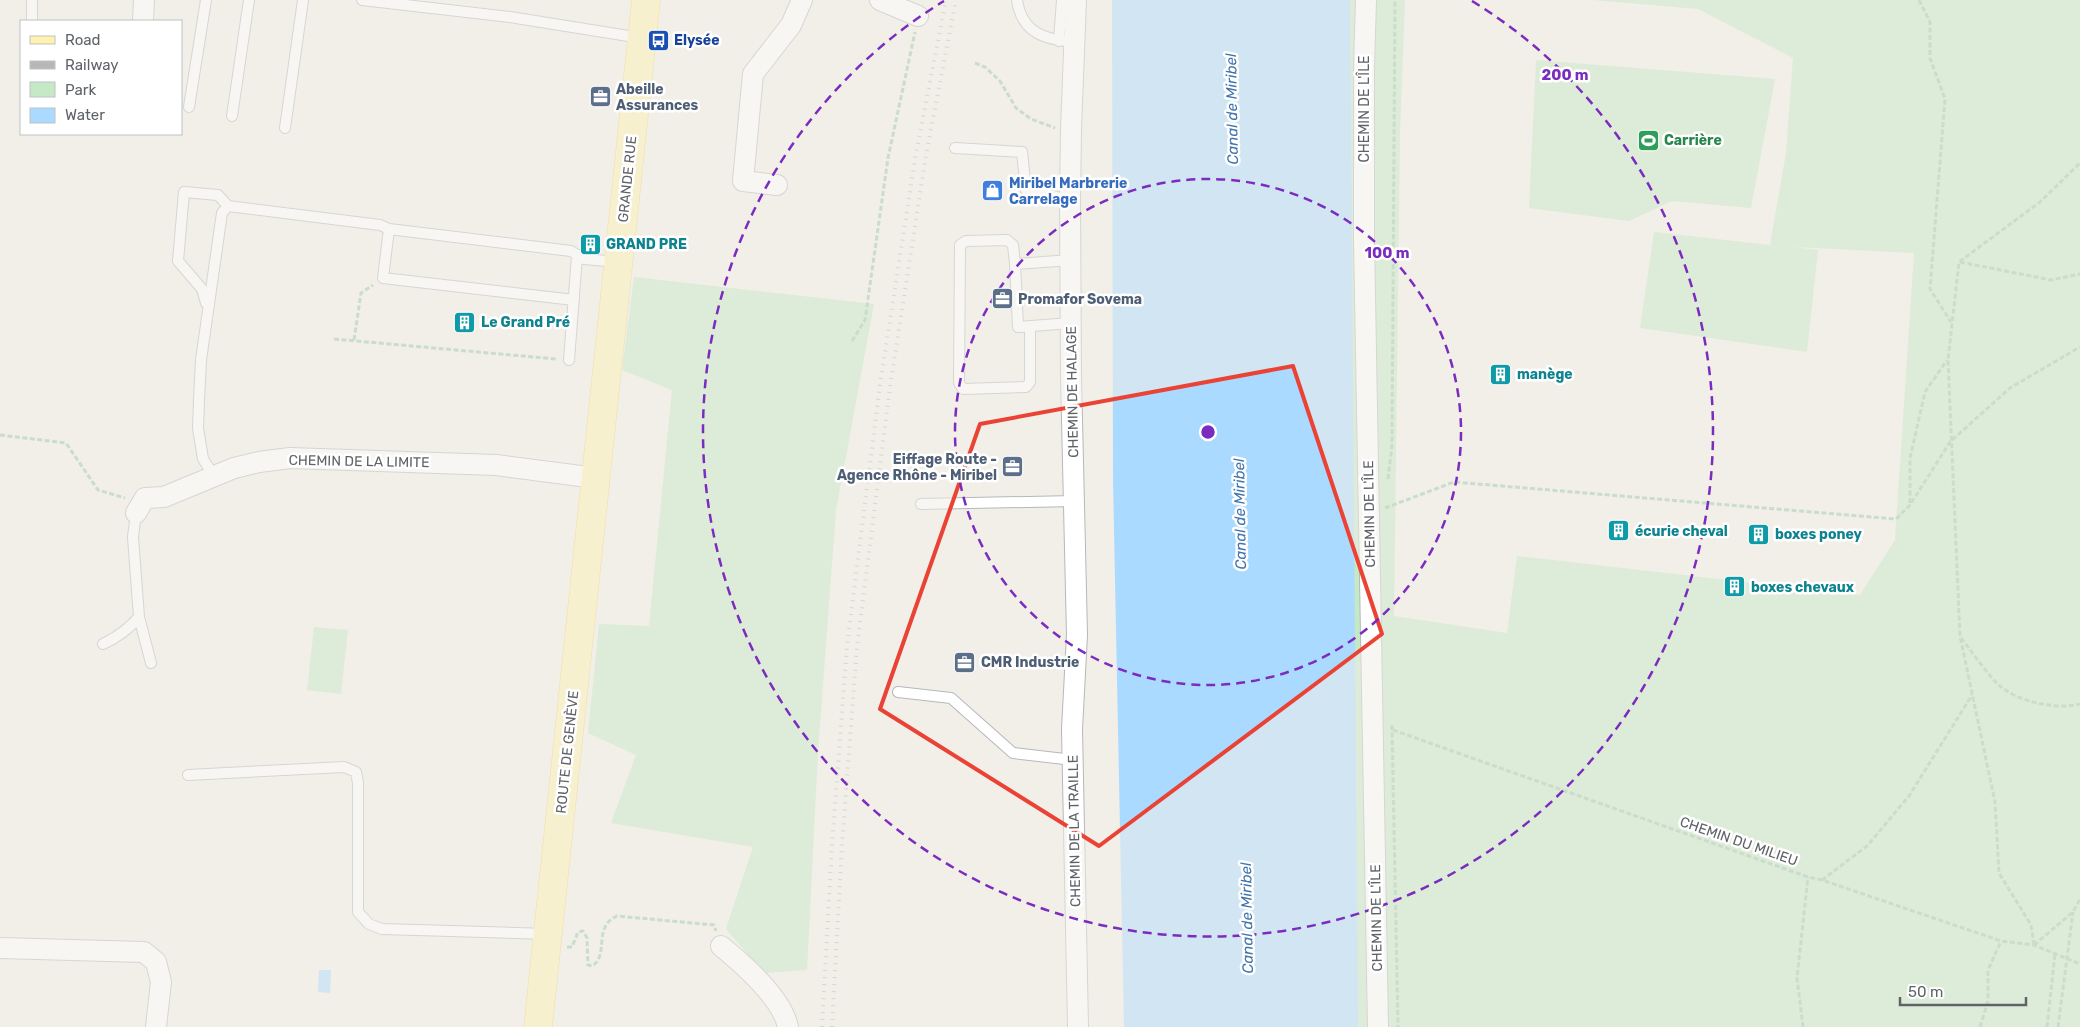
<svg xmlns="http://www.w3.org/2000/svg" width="2080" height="1027" viewBox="0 0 2080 1027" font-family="Rubik,sans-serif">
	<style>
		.green { fill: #c5e8c5 }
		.water { fill: #aadaff }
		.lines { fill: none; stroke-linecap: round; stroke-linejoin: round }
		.lane-casing { stroke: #b5b8bc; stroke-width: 12 }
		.street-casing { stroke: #b5b8bc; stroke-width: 22 }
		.primary-casing { stroke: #f2c960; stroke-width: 29 }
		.path { stroke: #9cc7a9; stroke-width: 3; stroke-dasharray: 5 2.5; stroke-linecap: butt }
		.lane { stroke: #fff; stroke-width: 10 }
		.street { stroke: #fff; stroke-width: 20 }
		.primary { stroke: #fff2af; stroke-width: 28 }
		.rail { stroke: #b6b7b8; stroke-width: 4; stroke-dasharray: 1 6; stroke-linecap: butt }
		.marked { fill: none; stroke: #ea4335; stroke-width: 4; stroke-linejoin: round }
		.ring { fill: none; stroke: #7b2cbf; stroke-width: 2.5; stroke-dasharray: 9 6 }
		.labels { text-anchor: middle; stroke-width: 5; stroke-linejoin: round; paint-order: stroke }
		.transit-label { font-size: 14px; font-weight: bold; fill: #164399; stroke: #fff; text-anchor: start }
		.service-label { font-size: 14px; font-weight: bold; fill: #4e5e75; stroke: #fff; text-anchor: start }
		.street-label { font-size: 14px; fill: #5f6368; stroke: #fff }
		.leisure-label { font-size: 14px; font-weight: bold; fill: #27864d; stroke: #fff; text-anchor: start }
		.shop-label { font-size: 14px; font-weight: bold; fill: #366cbe; stroke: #fff; text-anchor: start }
		.culture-label { font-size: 14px; font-weight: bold; fill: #0d838f; stroke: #fff; text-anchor: start }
		.water-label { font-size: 15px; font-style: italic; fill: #4174aa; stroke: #fff }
		.centre { fill: #7b2cbf; stroke: #fff; stroke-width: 2.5 }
		.ring-label { font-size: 15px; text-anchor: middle; font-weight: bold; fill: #7b2cbf; stroke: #fff; stroke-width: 5; stroke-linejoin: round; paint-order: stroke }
	</style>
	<rect width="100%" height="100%" fill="#f1efe8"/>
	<path class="green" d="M1349,0H1405L1400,133L1394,616L1507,633L1517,556L1860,595L1895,540L1914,253L1793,247L1818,250L1807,352L1640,328L1654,232L1770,245L1786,153L1793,58L1698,9L1593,0H2080V1027H1339Z
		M1536,60L1775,79L1751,208L1672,201L1629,221L1529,208Z
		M634,277L874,304L836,510L818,752L807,970L764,973L726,929L753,847L611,823L636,755L588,733L599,624L649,626L672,390L622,370Z
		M314,627L348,630L341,694L307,690Z"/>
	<path class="water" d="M1112,0H1350L1358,1027H1124L1113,480Z
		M319,970H331L330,993L318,992Z"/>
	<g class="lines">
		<defs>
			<path id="lane" d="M362,0L510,17L641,38
				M1017,0C1022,34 1046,40 1076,42
				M32,21V0
				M1059,41L1062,0
				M189,107L206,0
				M232,116L249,0
				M285,128L303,0
				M955,148L1022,152L1026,190L1070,200
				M1071,260L1015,264L1018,327L1071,323
				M1015,264L1013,245L1007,240L966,241L960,245L959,383L963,389L1026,387L1030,382V326
				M574,300L383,278L389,229L571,251L584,259L618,262
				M206,303L202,289L178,261L184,192L218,195L228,206
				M569,360L577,256
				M214,476L203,459L198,428L199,401L201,360L222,213L228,206L380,225L389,229
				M921,504L1075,501
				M139,617L151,663
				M103,644C118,637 128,630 139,617L133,537L136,513
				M898,692L951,698L1013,753L1073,760
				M188,775L344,767L356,772L358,783V912L369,924L382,929L548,934"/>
			<path id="street" d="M880,0L918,16
				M1076,0L1071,129L1070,200L1071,376L1077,635L1072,729L1078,1027
				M1366,0L1364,67V240L1378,1027
				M143,21L144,0
				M777,185L743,181L753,74L791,25L802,0
				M136,513L145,498L164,497L234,468L259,462L290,458L496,465L596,478
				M721,946C744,965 782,998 788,1027
				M0,948L144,952L156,962L161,982L156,1027"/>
			<path id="primary" d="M538,1027L646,0"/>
		</defs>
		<use href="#lane" class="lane-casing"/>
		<use href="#street" class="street-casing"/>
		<use href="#primary" class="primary-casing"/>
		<path class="path" d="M1919,0L1930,22V58L1945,99L1930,289L1951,322
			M975,63L985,67L1000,81L1016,108L1031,119L1055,128
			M1960,262L2051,280L2080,274
			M334,339L556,359
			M354,340L361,293L373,285
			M852,341L865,320L888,158L915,32
			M0,435L66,443L98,490L125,498
			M1388,479L1392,445L1395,0
			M1910,503V458L1925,392L1947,360
			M1385,508L1454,482L1896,519L1910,505L1950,442L2010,388L2080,347
			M1961,638C1971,650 1989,677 2000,686C2019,702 2056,710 2080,704
			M1392,725L1398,1027
			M1393,730L1808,877L1822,880L2001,941L2034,945L2080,964
			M1822,880L1867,846L1909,796L1972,695
			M2034,945L2031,925L1999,873L1995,802L1960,636L1948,360L1959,262L2040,202L2080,163
			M2034,945L2073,912L2080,899
			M567,947H572L578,932L583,931L587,938L588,965L592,966C610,955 592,927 617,916L714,925L716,931
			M1803,1027L1797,978L1808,877
			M1980,1027L1988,1001V970L2001,941
			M2047,1027L2055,954
			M2058,1027L2073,912"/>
		<use href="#lane" class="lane"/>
		<use href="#street" class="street"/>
		<use href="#primary" class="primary"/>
		<path class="rail" d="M822,1027L832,845L847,646L880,385L916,153L946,0
			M832,1027L842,845L857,647L890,387L926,155L956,0"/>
	</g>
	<path d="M0 0H2080V1027H0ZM1293,366L1382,634L1099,846L880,709L980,424Z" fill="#f1efe8" fill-opacity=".55" fill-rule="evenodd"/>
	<path class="marked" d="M1293,366L1382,634L1099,846L880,709L980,424Z"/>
	<g class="ring">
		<circle cx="1208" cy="432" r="253"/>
		<path d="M1472 1A505 505 0 1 1 944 1"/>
	</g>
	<defs>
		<symbol id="bus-square" viewBox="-11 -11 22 22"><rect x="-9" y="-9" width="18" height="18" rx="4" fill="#1a4fb4" stroke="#fff"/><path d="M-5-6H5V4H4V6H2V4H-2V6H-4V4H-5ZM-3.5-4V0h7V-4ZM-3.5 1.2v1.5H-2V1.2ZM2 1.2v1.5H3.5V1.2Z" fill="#fff"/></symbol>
		<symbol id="office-square" viewBox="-11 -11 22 22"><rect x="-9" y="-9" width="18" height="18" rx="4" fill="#5c6f8a" stroke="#fff"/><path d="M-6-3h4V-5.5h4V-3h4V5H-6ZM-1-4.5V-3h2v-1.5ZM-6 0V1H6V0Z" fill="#fff"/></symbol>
		<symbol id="stadium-square" viewBox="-11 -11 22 22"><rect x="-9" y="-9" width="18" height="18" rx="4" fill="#2e9e5b" stroke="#fff"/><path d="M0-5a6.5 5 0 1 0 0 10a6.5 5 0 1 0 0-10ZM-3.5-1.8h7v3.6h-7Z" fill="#fff"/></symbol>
		<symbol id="shop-square" viewBox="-11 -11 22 22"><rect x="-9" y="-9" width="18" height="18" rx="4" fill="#3f7fe0" stroke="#fff"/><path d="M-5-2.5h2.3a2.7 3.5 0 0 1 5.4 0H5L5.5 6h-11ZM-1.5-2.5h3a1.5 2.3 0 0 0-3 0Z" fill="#fff"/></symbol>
		<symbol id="building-square" viewBox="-11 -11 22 22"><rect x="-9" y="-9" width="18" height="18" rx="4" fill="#0f9aa8" stroke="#fff"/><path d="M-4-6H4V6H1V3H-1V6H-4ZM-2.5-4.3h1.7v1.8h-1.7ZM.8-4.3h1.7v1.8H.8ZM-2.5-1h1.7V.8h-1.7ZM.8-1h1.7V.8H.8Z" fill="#fff"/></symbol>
	</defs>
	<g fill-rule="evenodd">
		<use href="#bus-square" x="646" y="28" width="25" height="25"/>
		<use href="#office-square" x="588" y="84" width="25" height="25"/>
		<use href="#stadium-square" x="1636" y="128" width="25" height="25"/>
		<use href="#shop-square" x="980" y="178" width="25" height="25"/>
		<use href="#building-square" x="578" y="232" width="25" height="25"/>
		<use href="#office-square" x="990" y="286" width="25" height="25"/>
		<use href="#building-square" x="452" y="310" width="25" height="25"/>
		<use href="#building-square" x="1488" y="362" width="25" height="25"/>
		<use href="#office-square" x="1000" y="454" width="25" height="25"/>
		<use href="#building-square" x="1606" y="518" width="25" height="25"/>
		<use href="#building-square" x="1746" y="522" width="25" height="25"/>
		<use href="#building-square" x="1722" y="574" width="25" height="25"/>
		<use href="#office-square" x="952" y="650" width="25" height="25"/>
	</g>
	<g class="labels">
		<g class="transit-label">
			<text x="674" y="45">Elysée</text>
		</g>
		<g class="service-label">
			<text x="616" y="94">Abeille<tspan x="616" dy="16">Assurances</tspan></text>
			<text x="1018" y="304">Promafor Sovema</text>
			<text x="997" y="464" text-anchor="end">Eiffage Route -<tspan x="997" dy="16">Agence Rhône - Miribel</tspan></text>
			<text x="981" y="667">CMR Industrie</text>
		</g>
		<g class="street-label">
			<text transform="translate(1364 109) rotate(-90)" y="5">CHEMIN DE L'ÎLE</text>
			<text transform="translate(627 179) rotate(-84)" y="5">GRANDE RUE</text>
			<text transform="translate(1072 392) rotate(-91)" y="5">CHEMIN DE HALAGE</text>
			<text transform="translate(359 461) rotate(1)" y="5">CHEMIN DE LA LIMITE</text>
			<text transform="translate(1369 514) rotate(-91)" y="5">CHEMIN DE L'ÎLE</text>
			<text transform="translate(567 752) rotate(-84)" y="5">ROUTE DE GENÈVE</text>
			<text transform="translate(1074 831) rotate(-91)" y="5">CHEMIN DE LA TRAILLE</text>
			<text transform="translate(1739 841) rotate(19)" y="5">CHEMIN DU MILIEU</text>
			<text transform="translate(1376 918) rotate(-91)" y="5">CHEMIN DE L'ÎLE</text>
		</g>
		<g class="leisure-label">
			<text x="1664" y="145">Carrière</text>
		</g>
		<g class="shop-label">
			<text x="1009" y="188">Miribel Marbrerie<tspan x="1009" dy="16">Carrelage</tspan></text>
		</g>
		<g class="culture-label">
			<text x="606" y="249">GRAND PRE</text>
			<text x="481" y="327">Le Grand Pré</text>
			<text x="1517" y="379">manège</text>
			<text x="1635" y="536">écurie cheval</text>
			<text x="1775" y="539">boxes poney</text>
			<text x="1751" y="592">boxes chevaux</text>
		</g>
		<g class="water-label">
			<text transform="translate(1232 109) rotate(-91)" y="5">Canal de Miribel</text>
			<text transform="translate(1240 514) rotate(-91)" y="5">Canal de Miribel</text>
			<text transform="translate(1247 918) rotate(-91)" y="5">Canal de Miribel</text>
		</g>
	</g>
	<circle cx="1208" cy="432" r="8" class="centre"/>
	<g class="ring-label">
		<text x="1565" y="80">200 m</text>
		<text x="1387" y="258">100 m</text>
	</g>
	<rect x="20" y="20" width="162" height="115" fill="#ffffff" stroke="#bfc1c3"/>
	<rect x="30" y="36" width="25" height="8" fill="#fff2af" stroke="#bfc1c3"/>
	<text x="65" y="45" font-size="15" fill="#5f6368">Road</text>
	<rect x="30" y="61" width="25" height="8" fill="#b6b7b8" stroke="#bfc1c3"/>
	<text x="65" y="70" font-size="15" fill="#5f6368">Railway</text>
	<rect x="30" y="82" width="25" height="15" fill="#c5e8c5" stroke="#bfc1c3"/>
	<text x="65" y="95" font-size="15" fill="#5f6368">Park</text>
	<rect x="30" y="108" width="25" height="15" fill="#aadaff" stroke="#bfc1c3"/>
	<text x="65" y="120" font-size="15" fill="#5f6368">Water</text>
	<path d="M1900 997v8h126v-8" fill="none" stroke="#5f6368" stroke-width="2.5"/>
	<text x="1908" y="997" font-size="15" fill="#5f6368" stroke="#ffffff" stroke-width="4" paint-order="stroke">50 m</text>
</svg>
